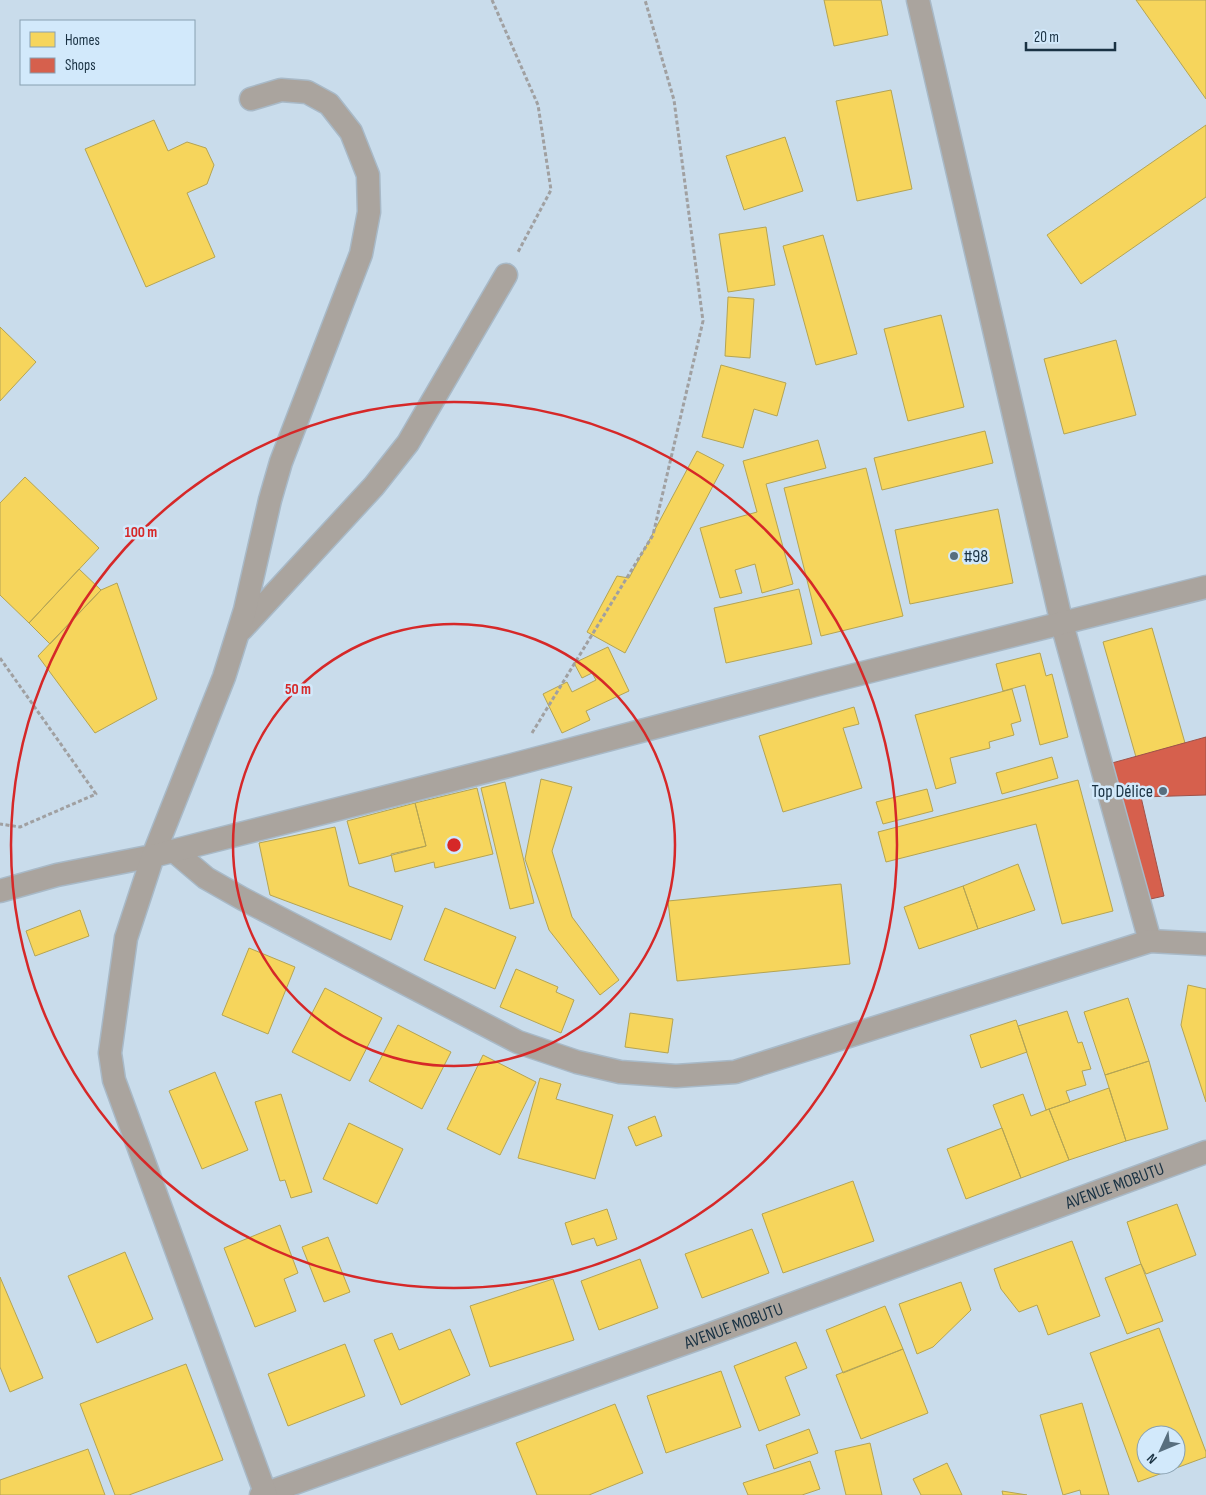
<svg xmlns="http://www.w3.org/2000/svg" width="1206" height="1495" viewBox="0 0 1206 1495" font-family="'Sofia Sans Condensed',sans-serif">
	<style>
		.homes { fill: #f6d55c; stroke: #b4a454; fill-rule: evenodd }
		.shops { fill: #d6604d; stroke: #9e524a }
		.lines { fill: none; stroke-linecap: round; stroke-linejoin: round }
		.minor-casing { stroke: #a8b9c7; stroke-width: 25 }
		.path { stroke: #a0a0a1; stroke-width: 3; stroke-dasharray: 4 2.5; stroke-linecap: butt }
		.minor { stroke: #aaa49e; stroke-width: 22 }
		.ring { fill: none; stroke: #d62828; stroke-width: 2.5 }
		.poi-dot { fill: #576e7e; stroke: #d2e9fb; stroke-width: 2 }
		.labels { text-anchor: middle; stroke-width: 5; stroke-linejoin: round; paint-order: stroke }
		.poi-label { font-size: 18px; fill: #1a3243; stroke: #d2e9fb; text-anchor: start }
		.street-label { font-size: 18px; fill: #1a3243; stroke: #d2e9fb }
		.centre { fill: #d62828; stroke: #d2e9fb; stroke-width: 2.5 }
		.ring-label { font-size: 15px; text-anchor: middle; font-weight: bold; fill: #d62828; stroke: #d2e9fb; stroke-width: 5; stroke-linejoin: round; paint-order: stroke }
	</style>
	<rect width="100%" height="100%" fill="#c9dceb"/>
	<path class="homes" d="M824,0H881L888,35L834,46Z
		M1136,0H1206V99Z
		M891,90L912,189L857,201L836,101Z
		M154,120L168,151L187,142L206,148L214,165L207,184L187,193L215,257L146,287L85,149Z
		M1206,125V197L1081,284L1047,235Z
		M785,137L803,191L744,210L726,156Z
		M766,227L775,285L728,292L719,234Z
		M823,235L857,354L816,365L783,246Z
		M728,297L754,299L750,358L725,356Z
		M941,315L964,407L908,421L884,329Z
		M0,327L36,362L0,401Z
		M1116,340L1136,415L1064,434L1044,359Z
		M721,365L786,383L777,416L754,409L743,448L702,437Z
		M985,431L993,463L882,490L874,458Z
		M818,440L826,468L766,484L793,584L762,593L755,564L735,570L742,593L720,598L700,528L757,512L743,461Z
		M697,451L724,465L625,653L587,632L617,576L629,578Z
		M866,468L903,616L821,636L784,488Z
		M25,477L99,548L29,623L0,595V503Z
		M998,509L1013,583L910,604L895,530Z
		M79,569L101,590L50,644L29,623Z
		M117,583L157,699L95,733L38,656L101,590Z
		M799,589L812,644L726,663L714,608Z
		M1152,628L1185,743L1136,757L1103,642Z
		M608,647L629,691L586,711L590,720L562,733L543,694L567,682L572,692L596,680L592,673L582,678L574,663Z
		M1040,653L1046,676L1052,674L1068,737L1040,745L1025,685L1003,691L996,664Z
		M1012,689L1021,721L1011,724L1014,735L989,742L990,748L950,758L956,783L936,789L915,715Z
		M854,707L859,724L843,728L862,788L783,812L759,736Z
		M1052,757L1058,778L1002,794L996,773Z
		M541,779L572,787L552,851L572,917L619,980L600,995L549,930L525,859Z
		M1078,780L1113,911L1062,924L1036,824L886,862L878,832Z
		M505,782L534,903L510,909L481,788Z
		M477,788L493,854L435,868L434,862L395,872L391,854L426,846L415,803Z
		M927,789L933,811L883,824L876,802Z
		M415,803L426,846L359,864L347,821Z
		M335,827L349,886L403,906L391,940L270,895L259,843Z
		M1018,864L1035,910L978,929L963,886Z
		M841,884L850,964L677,981L668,901Z
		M963,886L978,929L919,949L904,907Z
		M445,908L516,937L495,989L424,960Z
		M80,910L89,936L35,956L26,931Z
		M249,948L295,967L268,1034L222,1015Z
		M516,969L558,987L556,992L574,1000L561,1033L500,1007Z
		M1188,985L1206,989V1102L1181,1025Z
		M325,988L382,1018L350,1081L292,1052Z
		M1128,998L1149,1061L1105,1075L1084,1012Z
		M1067,1011L1078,1043L1082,1042L1091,1069L1082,1071L1086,1085L1066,1091L1070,1102L1046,1110L1018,1026Z
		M630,1013L673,1019L668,1053L625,1047Z
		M1016,1020L1027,1052L981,1068L970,1035Z
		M398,1025L451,1052L422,1109L369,1081Z
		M483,1055L536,1082L500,1155L447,1129Z
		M1149,1061L1168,1129L1126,1141L1105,1075Z
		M215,1072L248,1150L202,1169L169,1091Z
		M540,1078L561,1084L556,1099L613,1115L595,1179L518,1158Z
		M1109,1088L1126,1141L1069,1160L1049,1109Z
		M281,1094L312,1192L291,1198L285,1180L280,1181L255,1102Z
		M1023,1094L1031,1116L1049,1109L1069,1160L1021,1178L993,1105Z
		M655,1116L662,1136L636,1146L628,1127Z
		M349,1123L403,1149L377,1204L323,1179Z
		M1002,1128L1021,1178L966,1199L947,1149Z
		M853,1181L874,1241L783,1273L762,1214Z
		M1177,1204L1196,1255L1146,1274L1141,1264L1127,1222Z
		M607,1209L617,1239L597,1246L594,1238L572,1245L565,1223Z
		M280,1225L298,1273L284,1279L296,1311L255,1327L224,1248Z
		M752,1229L769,1273L702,1298L685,1254Z
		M328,1237L350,1292L324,1302L302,1247Z
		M1072,1241L1100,1316L1048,1335L1037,1305L1019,1312L1001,1289L994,1269Z
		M125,1252L153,1319L97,1343L68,1276Z
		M640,1259L658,1308L599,1330L581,1281Z
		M1141,1264L1163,1321L1127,1334L1105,1278Z
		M0,1277L43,1378L10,1392L0,1367Z
		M553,1279L574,1340L490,1367L470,1306Z
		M961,1282L971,1310L933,1347L917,1354L899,1304Z
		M885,1306L903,1349L843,1373L826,1330Z
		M1159,1328L1206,1452V1457L1138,1482L1090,1353ZM1146,1435H1176V1465H1146Z
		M450,1329L470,1375L401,1405L374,1340L392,1333L399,1350Z
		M796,1342L807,1368L785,1377L800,1415L759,1431L734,1366Z
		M345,1344L365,1396L288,1426L268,1374Z
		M903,1349L928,1413L861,1439L836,1375Z
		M186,1364L223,1460L129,1495H115L80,1404Z
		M721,1371L741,1427L666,1453L647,1396Z
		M1082,1403L1109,1495H1081L1080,1490L1063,1495L1040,1415Z
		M615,1404L643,1473L589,1495H537L516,1443Z
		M809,1429L818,1453L774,1469L766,1445Z
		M870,1443L882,1495H846L835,1451Z
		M88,1449L105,1495H0V1480Z
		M810,1461L820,1489L802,1495H748L743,1483Z
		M947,1463L962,1495H921L913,1479Z
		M1002,1491L1027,1495H1003Z"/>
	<path class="shops" d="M1206,737V795L1141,797L1164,896L1146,900L1112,763Z"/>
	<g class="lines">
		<defs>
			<g id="minor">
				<path d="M918,0L1062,624L1150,941"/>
				<path d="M242,629L374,486L408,443L506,275"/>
				<path d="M174,851L206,878L243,899L518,1042L577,1062L620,1072L676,1076L735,1072L1150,941L1206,944"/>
				<path d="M0,891L57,875L153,856L224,677L245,610L270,500L281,462L361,254L369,212L368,175L351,132L329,104L307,92L281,90L251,99"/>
				<path id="s1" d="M261,1495L708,1335L1206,1152"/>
				<path d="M266,1495L114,1080L110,1053L126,938L153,856L512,765L819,684L1206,587"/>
			</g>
		</defs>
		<use href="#minor" class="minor-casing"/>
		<path class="path" d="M492,0L538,105L551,190L518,252
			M0,658L96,794L20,827L0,824
			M532,733L653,535L703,321L674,100L645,0"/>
		<use href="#minor" class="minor"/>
	</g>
	<g class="ring">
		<circle cx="454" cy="845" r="221"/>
		<circle cx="454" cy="845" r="443"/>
	</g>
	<g class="poi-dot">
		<circle cx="954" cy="556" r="5"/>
		<circle cx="1163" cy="791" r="5"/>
	</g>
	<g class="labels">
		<g class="poi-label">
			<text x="964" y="562">#98</text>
			<text x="1153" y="797" text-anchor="end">Top Délice</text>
		</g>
		<g class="street-label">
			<text dy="6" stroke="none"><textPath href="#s1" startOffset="908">AVENUE MOBUTU</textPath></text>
			<text dy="6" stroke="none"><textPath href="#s1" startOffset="502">AVENUE MOBUTU</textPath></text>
		</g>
	</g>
	<circle cx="454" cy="845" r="8" class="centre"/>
	<g class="ring-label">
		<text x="141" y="537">100 m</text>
		<text x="298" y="694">50 m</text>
	</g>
	<rect x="20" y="20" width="175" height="65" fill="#d2e9fb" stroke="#88a0b1"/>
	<rect x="30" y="32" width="25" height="15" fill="#f6d55c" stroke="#88a0b1"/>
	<text x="65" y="45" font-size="15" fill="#1a3243">Homes</text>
	<rect x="30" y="58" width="25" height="15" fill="#d6604d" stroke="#88a0b1"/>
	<text x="65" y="70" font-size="15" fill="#1a3243">Shops</text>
	<g transform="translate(1161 1450) rotate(226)"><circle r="24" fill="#d2e9fb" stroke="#88a0b1"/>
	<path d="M0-4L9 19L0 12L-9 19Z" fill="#576e7e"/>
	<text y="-8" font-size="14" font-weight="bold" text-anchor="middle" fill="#1a3243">N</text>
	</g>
	<path d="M1026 42v8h89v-8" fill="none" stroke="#1a3243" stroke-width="2.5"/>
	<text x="1034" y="42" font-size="15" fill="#1a3243" stroke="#d2e9fb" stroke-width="4" paint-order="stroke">20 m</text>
</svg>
